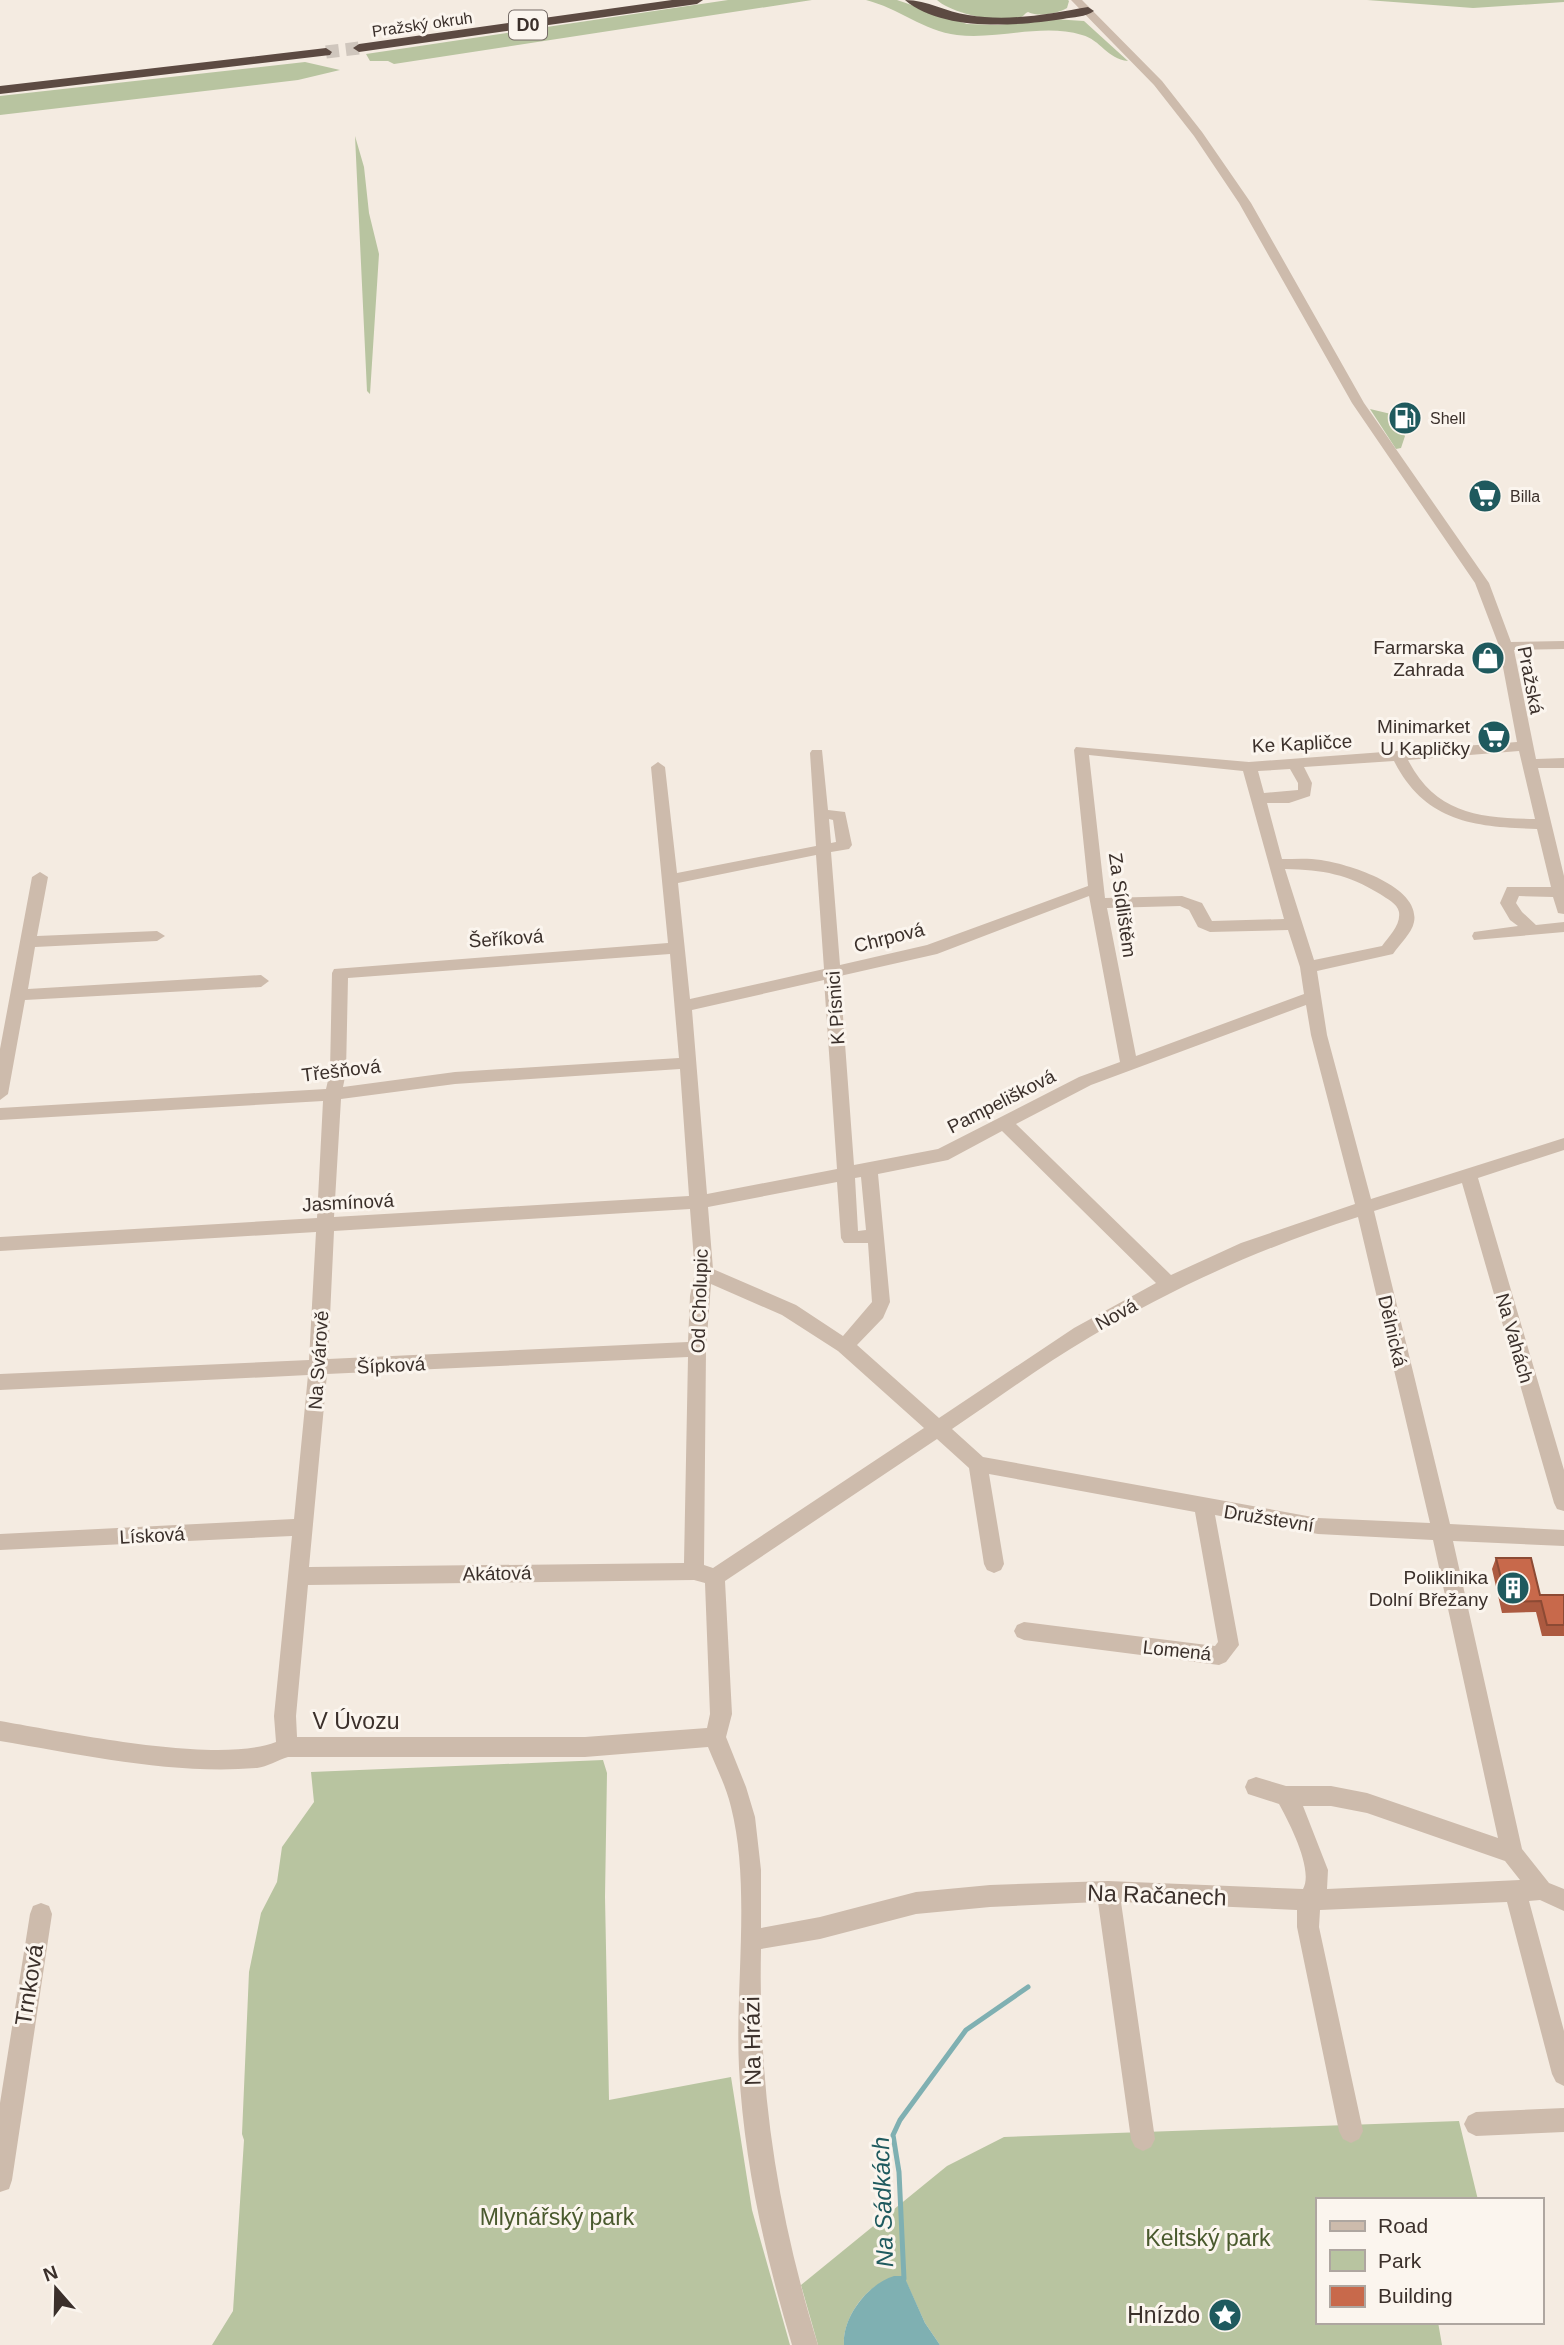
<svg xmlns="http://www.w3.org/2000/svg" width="1564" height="2345" viewBox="0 0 1564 2345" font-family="Helvetica,sans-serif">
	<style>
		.green { fill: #b8c4a0 }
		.water { fill: #7fb0b2 }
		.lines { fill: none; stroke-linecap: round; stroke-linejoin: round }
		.stream { stroke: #7fb0b2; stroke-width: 5 }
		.highway-tunnel { stroke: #cfc6bd; stroke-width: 13; stroke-dasharray: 13 7; stroke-linecap: butt }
		.minor { fill: #cdbbac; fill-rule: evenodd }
		.highway { fill: #5c4a42; fill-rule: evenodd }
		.wall { fill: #ac5a40 }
		.building { fill: #c8694b; stroke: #8c4a34; stroke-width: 2 }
		.labels { text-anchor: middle; stroke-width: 6; stroke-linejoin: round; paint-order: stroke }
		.far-street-label { font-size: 16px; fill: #3b302b; stroke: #fbf5ee }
		.far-poi-label { font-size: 16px; fill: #3b302b; stroke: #fbf5ee; text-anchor: start }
		.shield { fill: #fbf5ee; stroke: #756b66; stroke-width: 2 }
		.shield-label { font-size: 18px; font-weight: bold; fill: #3b302b }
		.poi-label { font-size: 19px; fill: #3b302b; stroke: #fbf5ee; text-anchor: end }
		.street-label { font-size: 19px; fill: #3b302b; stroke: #fbf5ee }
		.near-street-label { font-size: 23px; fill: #3b302b; stroke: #fbf5ee }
		.near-park-label { font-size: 23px; fill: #4a5a2e; stroke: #fbf5ee }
		.near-poi-label { font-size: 23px; fill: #3b302b; stroke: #fbf5ee; text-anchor: end }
		.near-water-label { font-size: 24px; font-style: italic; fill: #1f5a5e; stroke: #fbf5ee }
	</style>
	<rect width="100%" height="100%" fill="#f4ebe1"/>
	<path class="green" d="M728,0H812L394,64L388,61H370L366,54Z
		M866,0H897L967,24L998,25L1053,19L1084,21L1128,61C1107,59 1101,40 1082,35C1042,23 998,40 957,35C924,31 898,8 866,0Z
		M937,0H1068L1069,1L1067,8C1056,14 1039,17 1028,12C1025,13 1024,16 1021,17C1005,26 950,13 937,0Z
		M1367,0H1564V2L1473,8Z
		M305,62L340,70L298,80L0,115V96Z
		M355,136L364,167L369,213L379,254L370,394L367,391Z
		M1370,409L1391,414L1405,436L1401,448L1396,449Z
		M603,1760L607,1773L605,1897L609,2100L731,2077L752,2210L790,2345H212L233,2311L244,2140L242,2134L249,1972L261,1913L277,1882L282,1847L314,1802L311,1772Z
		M1459,2121L1478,2200H1317V2322H1438L1442,2345H940L925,2323L904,2277C873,2275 842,2315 844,2345H818L801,2285L947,2166L1004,2137Z"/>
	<path class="water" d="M894,2276H904L925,2323L940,2345H844C842,2317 868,2284 894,2276Z"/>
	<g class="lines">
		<path class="stream" d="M904,2279L899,2172L893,2135L900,2120L966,2030L1028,1987"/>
		<path class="highway-tunnel" d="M326,52L359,48"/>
		<path class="minor" d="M1071,0H1082L1162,81L1202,132L1251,203L1364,403L1489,583L1511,642L1564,641V649L1514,650L1536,759L1564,758V768H1538L1564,876V914L1558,913L1553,897L1519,896L1516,903L1522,912L1536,925L1564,922V932L1474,940L1472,936L1474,932L1518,926L1510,920L1500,903L1507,887H1551L1537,829C1474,827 1425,822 1394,761L1304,767L1312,783L1310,796L1289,803H1267L1282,859C1295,859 1309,858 1321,860C1348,864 1421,886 1414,922C1412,933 1399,945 1393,954L1317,971L1327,1035L1371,1199L1564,1138V1150L1478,1178L1564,1470V1511L1557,1509L1554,1503L1462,1183L1374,1211L1450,1524L1564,1530V1546L1453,1541L1522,1849L1549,1883L1564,1889V1911L1540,1900L1529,1901L1564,2031V2086L1556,2082L1552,2074L1507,1902L1320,1910L1319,1927L1363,2131L1359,2139L1351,2143L1343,2139L1339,2131L1297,1927V1910L1121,1902L1155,2139L1151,2147L1143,2151L1135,2147L1131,2139L1098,1902L990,1907L916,1914L820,1939L761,1949C758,2088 777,2212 818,2345H792C765,2255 744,2162 739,2068C735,1985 751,1886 731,1807C726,1786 716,1767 708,1747L585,1757H288C278,1760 267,1767 257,1768C172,1775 84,1755 0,1741V1721C65,1732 218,1765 276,1742L274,1716L292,1536L0,1550V1534L294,1519L308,1375L0,1390V1374L309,1360L316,1232L0,1251V1237L317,1218L323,1101L0,1120V1108L326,1089L330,1072L332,973L334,969L668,943L651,767L658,762L665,767L677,873L816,846L810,753L812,750H822L828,810L845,812L852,845L849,849L831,852L840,965L927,945L1088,886L1074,750L1076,747L1249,762L1517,742L1499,646L1475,583L1352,403L1239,203L1194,136L1154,85ZM1519,751L1535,819C1479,818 1436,814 1408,760ZM1089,755L1243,771L1284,919L1212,921L1202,903L1182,896L1105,898ZM1290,769L1298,783V790L1264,793L1258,771ZM829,819L833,820L836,842L831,843ZM816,855L824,969L690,999L678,883ZM1285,869C1324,870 1347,874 1380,894C1387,899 1397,903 1399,912C1401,925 1389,936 1382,946L1314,960ZM1089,896L1120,1062L1079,1077L938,1149L854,1165L840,976L937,954ZM1180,906L1189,910L1198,927L1210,932L1288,930L1300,967L1304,994L1136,1056L1107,908ZM670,954L679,1058L455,1072L343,1087L346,1072L348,978ZM824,980L837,1169L707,1194L692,1010ZM1306,1005L1311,1035L1355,1204L1241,1243L1171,1275L1016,1124L1091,1085ZM680,1069L689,1196L334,1217L341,1099L455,1084ZM1002,1131L1156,1283L1074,1328L939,1418L857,1345L883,1318L890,1302L878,1174L948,1160ZM861,1177L866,1230L858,1231L855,1178ZM837,1182L841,1238L844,1243H868L872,1302L843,1336L796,1305L713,1269L708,1207ZM690,1209L695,1273L690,1296L688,1342L328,1359L334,1231ZM1358,1217L1430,1523L1318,1518L983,1457L952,1429C997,1399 1042,1365 1090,1337C1175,1287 1263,1247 1358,1217ZM711,1284L782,1315L838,1351L924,1428L713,1568L704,1565L706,1349ZM688,1357L684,1563L309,1567L327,1374ZM937,1439L969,1468L984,1564L987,1570L994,1573L1001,1570L1004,1564L989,1474L1195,1512L1218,1642L1215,1646L1024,1622L1017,1625L1014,1631L1017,1637L1024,1640L1219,1665L1226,1662L1239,1645L1215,1515L1318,1534L1433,1540L1498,1838L1367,1793L1331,1786H1286L1256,1777L1248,1780L1245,1787L1248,1794L1279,1804C1289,1822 1314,1870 1303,1889L1108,1881L990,1885L916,1892L820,1917L761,1928V1870L755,1817L746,1787L726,1737L732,1714L725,1581ZM694,1580L705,1583L710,1714L707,1728L585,1737H297L296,1716L308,1585ZM1303,1806H1331L1367,1813L1505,1861L1520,1880L1327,1889L1328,1870Z
			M40,872L48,877L37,936L157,931L165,936L157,941L35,947L28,989L261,975L269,981L261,987L25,1000L8,1094L0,1100V1049L32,877Z
			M41,1903L49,1906L52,1914L12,2180L9,2189L0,2192V2103L30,1914L33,1906Z
			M1564,2108V2132L1476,2136L1468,2132L1464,2124L1468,2116L1476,2112Z"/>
		<path class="highway" d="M672,0H703L697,4L359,52L353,48L359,44Z
			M905,0C928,0 946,12 968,15C1009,22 1048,14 1088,7L1094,11C1086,17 1073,17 1063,19C1018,26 942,32 905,0Z
			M326,48L332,52L330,55L0,94V86Z"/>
	</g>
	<path class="wall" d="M1496,1558L1540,1595H1564V1636H1542L1536,1612L1502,1613L1492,1569Z"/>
	<path class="building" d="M1496,1558H1531L1540,1595H1564V1625H1547L1541,1601L1507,1602Z"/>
	<defs>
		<symbol id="fuel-disc" viewBox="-11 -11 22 22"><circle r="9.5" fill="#1f5a5e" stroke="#fbf5ee"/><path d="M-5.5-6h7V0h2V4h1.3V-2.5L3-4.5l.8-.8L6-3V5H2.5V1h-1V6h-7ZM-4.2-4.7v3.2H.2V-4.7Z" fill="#fff"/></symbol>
		<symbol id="supermarket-disc" viewBox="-11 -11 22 22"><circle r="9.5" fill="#1f5a5e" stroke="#fbf5ee"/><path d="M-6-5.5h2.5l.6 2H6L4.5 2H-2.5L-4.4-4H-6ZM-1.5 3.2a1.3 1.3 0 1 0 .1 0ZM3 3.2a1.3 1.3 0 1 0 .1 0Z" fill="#fff"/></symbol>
		<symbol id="shop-disc" viewBox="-11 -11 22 22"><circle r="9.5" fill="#1f5a5e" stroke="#fbf5ee"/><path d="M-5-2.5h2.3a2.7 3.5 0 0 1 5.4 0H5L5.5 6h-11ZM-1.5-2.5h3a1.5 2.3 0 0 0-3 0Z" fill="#fff"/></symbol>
		<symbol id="building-disc" viewBox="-11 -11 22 22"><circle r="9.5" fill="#1f5a5e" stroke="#fbf5ee"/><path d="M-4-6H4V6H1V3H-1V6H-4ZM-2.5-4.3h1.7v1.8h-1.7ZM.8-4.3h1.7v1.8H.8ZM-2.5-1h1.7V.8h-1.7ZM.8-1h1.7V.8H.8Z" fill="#fff"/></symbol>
		<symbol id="sight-disc" viewBox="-11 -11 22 22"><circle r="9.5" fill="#1f5a5e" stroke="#fbf5ee"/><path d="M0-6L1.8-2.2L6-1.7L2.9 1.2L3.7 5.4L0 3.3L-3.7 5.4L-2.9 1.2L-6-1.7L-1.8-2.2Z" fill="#fff"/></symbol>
	</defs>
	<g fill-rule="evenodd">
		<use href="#fuel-disc" x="1386" y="399" width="38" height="38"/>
		<use href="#supermarket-disc" x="1466" y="477" width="38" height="38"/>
		<use href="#shop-disc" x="1469" y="639" width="38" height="38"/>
		<use href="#supermarket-disc" x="1475" y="718" width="38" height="38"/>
		<use href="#building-disc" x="1494" y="1569" width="38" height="38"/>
		<use href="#sight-disc" x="1206" y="2296" width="38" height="38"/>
	</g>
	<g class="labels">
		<g class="far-street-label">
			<text transform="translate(422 24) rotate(-8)" y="6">Pražský okruh</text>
		</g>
		<g class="far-poi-label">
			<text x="1430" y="424">Shell</text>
			<text x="1510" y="502">Billa</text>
		</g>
		<rect class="shield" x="509" y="10.5" width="38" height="29" rx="5"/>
		<g class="shield-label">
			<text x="528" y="31">D0</text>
		</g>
		<g class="poi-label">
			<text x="1464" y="654">Farmarska<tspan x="1464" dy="22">Zahrada</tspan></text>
			<text x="1470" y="733">Minimarket<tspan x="1470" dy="22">U Kapličky</tspan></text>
			<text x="1488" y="1584">Poliklinika<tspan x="1488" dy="22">Dolní Břežany</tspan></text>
		</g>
		<g class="street-label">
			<text transform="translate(1531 680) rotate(79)" y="7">Pražská</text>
			<text transform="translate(1302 743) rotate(-3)" y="7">Ke Kapličce</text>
			<text transform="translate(1123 905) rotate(82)" y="7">Za Sídlištěm</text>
			<text transform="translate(889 937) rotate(-14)" y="7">Chrpová</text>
			<text transform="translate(506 938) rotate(-4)" y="7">Šeříková</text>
			<text transform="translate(835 1008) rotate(-94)" y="7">K Písnici</text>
			<text transform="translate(341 1070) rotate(-7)" y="7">Třešňová</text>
			<text transform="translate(1001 1101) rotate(-27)" y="7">Pampelišková</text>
			<text transform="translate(348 1202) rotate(-3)" y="7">Jasmínová</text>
			<text transform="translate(699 1301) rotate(-88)" y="7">Od Cholupic</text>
			<text transform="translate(1116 1314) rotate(-29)" y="7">Nová</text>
			<text transform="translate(1393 1331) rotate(77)" y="7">Dělnická</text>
			<text transform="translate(1515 1338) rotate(74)" y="7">Na Vahách</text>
			<text transform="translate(318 1360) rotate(-86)" y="7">Na Svárově</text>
			<text transform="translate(391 1365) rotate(-3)" y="7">Šípková</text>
			<text transform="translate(1269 1518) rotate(9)" y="7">Družstevní</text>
			<text transform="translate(152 1535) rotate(-3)" y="7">Lísková</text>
			<text transform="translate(497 1573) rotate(-1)" y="7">Akátová</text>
			<text transform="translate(1177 1650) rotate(6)" y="7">Lomená</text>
		</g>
		<g class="near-street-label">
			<text x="356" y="1729">V Úvozu</text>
			<text transform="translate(1157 1895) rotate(2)" y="8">Na Račanech</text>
			<text transform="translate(29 1985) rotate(-81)" y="8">Trnková</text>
			<text transform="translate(752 2041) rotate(-91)" y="8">Na Hrázi</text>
		</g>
		<g class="near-park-label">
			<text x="557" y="2225">Mlynářský park</text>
			<text x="1208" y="2246">Keltský park</text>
		</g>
		<g class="near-poi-label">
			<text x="1200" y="2323">Hnízdo</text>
		</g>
		<g class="near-water-label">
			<text transform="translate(883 2202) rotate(-92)" y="8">Na Sádkách</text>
		</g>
	</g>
	<rect x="1316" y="2198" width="228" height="126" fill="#fbf5ee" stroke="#aea6a0" stroke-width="2"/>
	<rect x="1330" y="2221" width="35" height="10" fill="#cdbbac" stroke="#aea6a0" stroke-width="2"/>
	<text x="1378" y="2233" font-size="21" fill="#3b302b">Road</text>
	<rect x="1330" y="2250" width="35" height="21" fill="#b8c4a0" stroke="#aea6a0" stroke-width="2"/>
	<text x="1378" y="2268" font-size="21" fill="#3b302b">Park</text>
	<rect x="1330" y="2286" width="35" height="21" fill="#c8694b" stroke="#aea6a0" stroke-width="2"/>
	<text x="1378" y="2303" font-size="21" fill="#3b302b">Building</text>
	<g transform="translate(56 2289) rotate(340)" stroke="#fbf5ee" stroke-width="5" paint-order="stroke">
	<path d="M0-5L12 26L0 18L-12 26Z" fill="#3b302b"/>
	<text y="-10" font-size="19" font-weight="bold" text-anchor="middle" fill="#3b302b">N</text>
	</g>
</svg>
